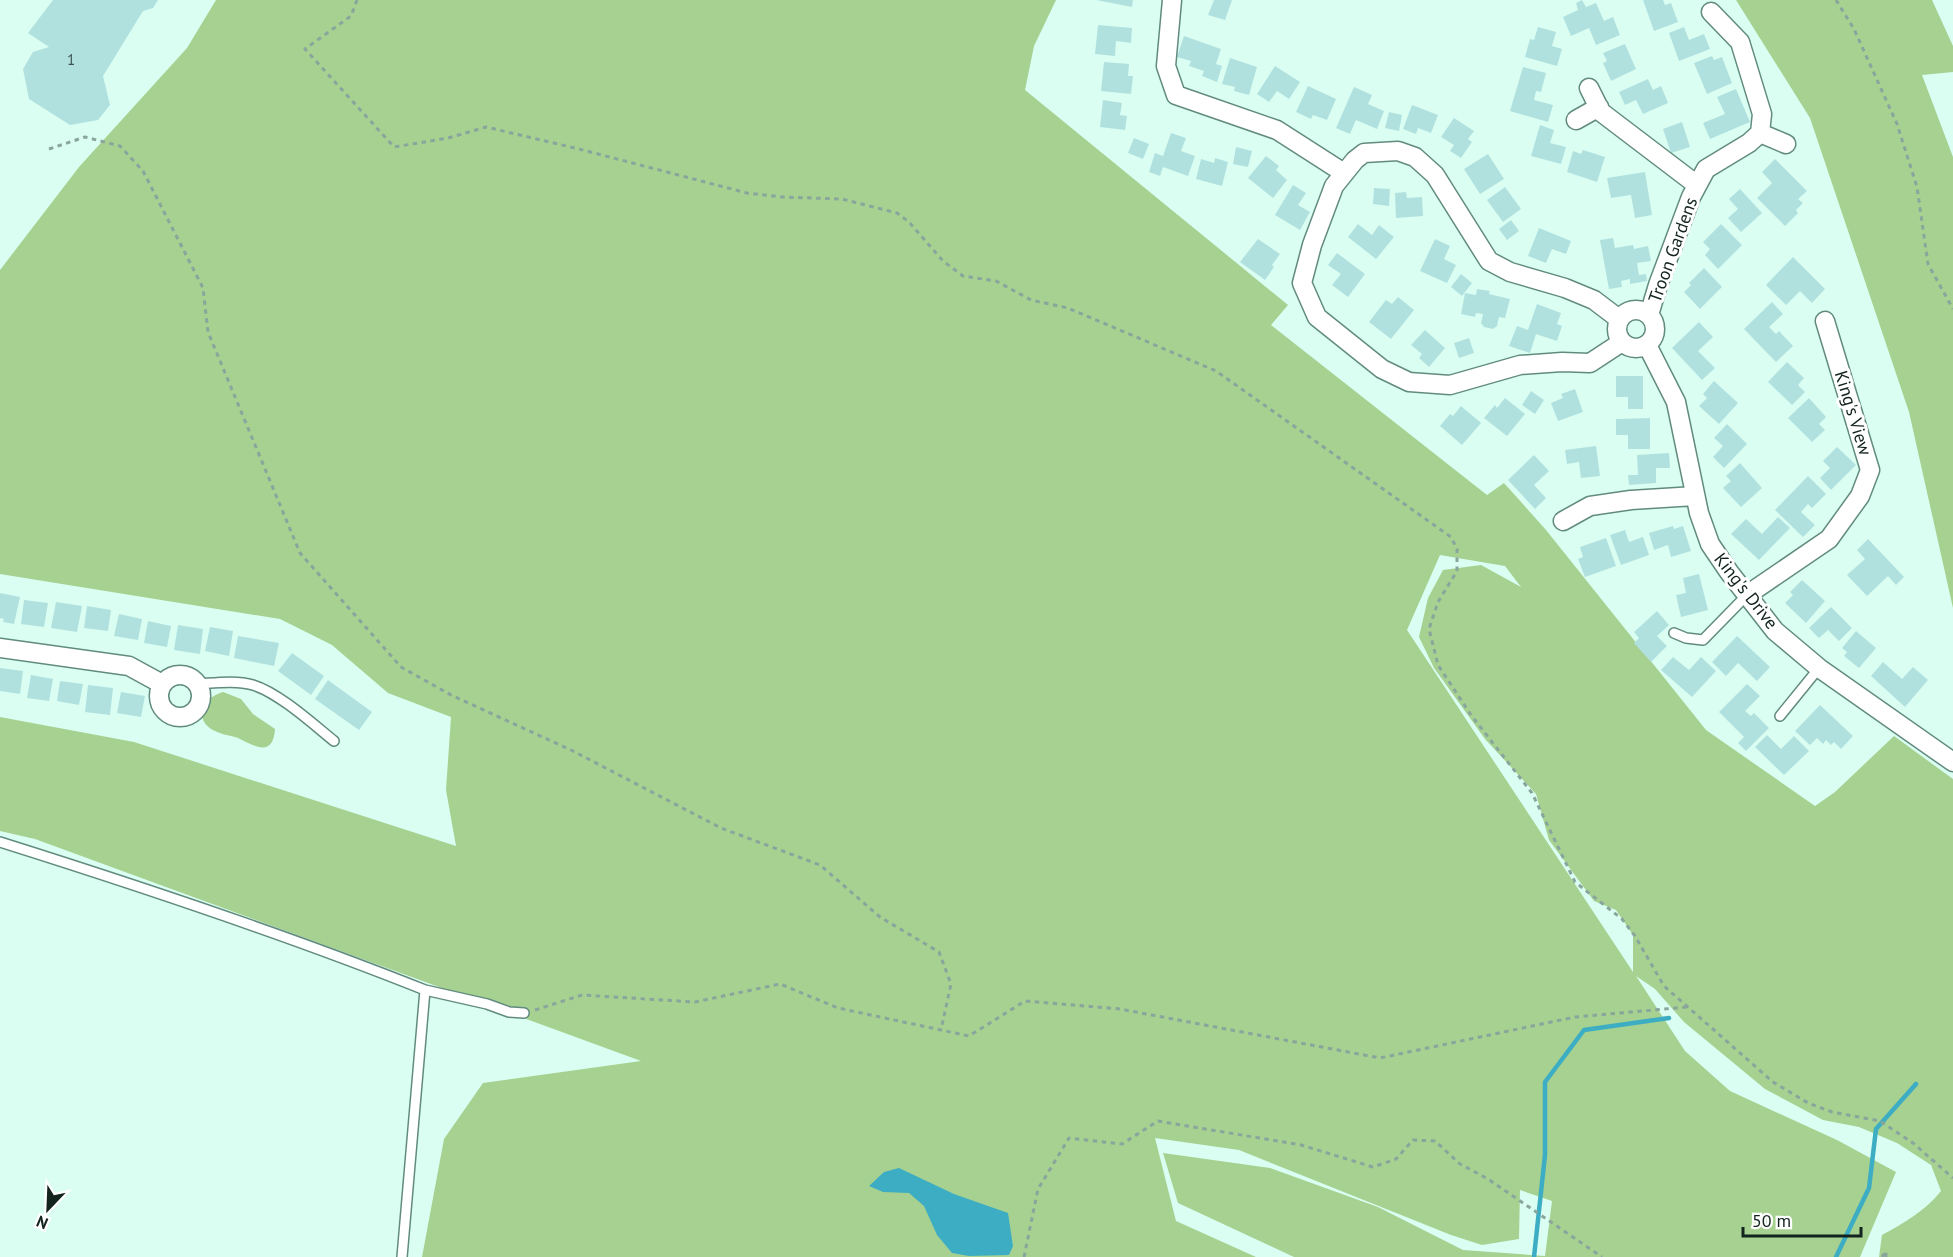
<svg xmlns="http://www.w3.org/2000/svg" width="1953" height="1257" viewBox="0 0 1953 1257" font-family="'PT Sans',sans-serif">
	<style>
		.green { fill: #a7d191; fill-rule: evenodd }
		.water { fill: #3dadc3 }
		.lines { fill: none; stroke-linecap: round; stroke-linejoin: round }
		.stream { stroke: #3dadc3; stroke-width: 4.5 }
		.building { fill: #b1e1df }
		.service-casing { stroke: #628b7f; stroke-width: 12 }
		.minor-casing { stroke: #628b7f; stroke-width: 21 }
		.path { stroke: #89a59c; stroke-width: 3; stroke-dasharray: 4.5 4.5; stroke-linecap: butt }
		.service { stroke: #fff; stroke-width: 9 }
		.minor { stroke: #fff; stroke-width: 18 }
		.labels { text-anchor: middle; stroke-width: 6; stroke-linejoin: round; paint-order: stroke }
		.number-label { font-size: 15px; fill: #3a534f }
		.street-label { font-size: 18px; fill: #13241f; stroke: #fff }
	</style>
	<rect width="100%" height="100%" fill="#dafef2"/>
	<path class="green" d="M216,0H1056L1034,46L1025,90L1288,305L1271,325L1487,495L1504,483L1546,530L1706,730L1815,806L1835,792L1894,736L1953,779V1257H1879L1882,1235C1904,1223 1925,1211 1941,1191L1931,1165L1897,1143L1859,1127L1823,1120L1765,1089L1684,1022L1655,989L1636,976L1685,1051L1730,1091L1837,1140L1896,1172L1860,1257H1294L1178,1203L1163,1153L1270,1168L1378,1207L1463,1250L1545,1256L1552,1201L1520,1190L1519,1239L1482,1245L1451,1235L1239,1150L1155,1138L1176,1221L1256,1257H422L444,1139L483,1083L641,1061L35,839L0,831V717L134,742L456,846L446,790L451,717L388,693L332,645L280,619L0,574V270L79,167L187,48ZM1440,555L1505,566L1521,587L1481,565L1443,570L1428,598L1419,637L1434,668L1485,739L1536,794L1549,840L1594,901L1616,910L1633,935V972L1407,630Z
		M1736,0H1932L1953,46V72L1922,75L1953,157V608L1909,412L1810,118Z
		M223,692L241,699L253,714L275,729C273,759 253,745 238,738C230,735 222,735 215,731C192,720 203,697 223,692Z"/>
	<path class="water" d="M899,1168L954,1194L1008,1213L1013,1246L1009,1255L969,1256L952,1253L937,1235L924,1206L909,1193L883,1192L869,1186L884,1172Z"/>
	<g class="lines">
		<path class="stream" d="M1534,1257L1545,1155V1082L1584,1030L1669,1018
			M1836,1257L1869,1188L1876,1129L1916,1084"/>
	</g>
	<path class="building" d="M53,0H158L153,8L143,11L103,76L110,105L98,120L70,125L29,99L23,69L33,52L49,47L28,33Z
		M1096,0H1133L1132,7Z
		M1214,0H1232L1225,20L1208,15Z
		M1582,0L1586,7L1596,3L1604,21L1613,17L1620,35L1596,45L1589,28L1571,36L1563,17L1578,10L1576,3Z
		M1643,0H1663L1665,5L1671,3L1678,22L1654,31Z
		M1098,25L1132,28L1131,43L1116,41L1115,56L1095,54Z
		M1538,27L1556,32L1552,46L1562,49L1557,66L1525,57L1530,39L1534,40Z
		M1684,27L1689,40L1704,34L1710,49L1679,61L1669,33Z
		M1184,36L1221,49L1216,64L1222,66L1217,82L1202,76L1204,71L1189,66L1191,61L1177,57Z
		M1625,44L1636,69L1611,81L1603,63L1607,61L1603,53Z
		M1712,56L1714,60L1722,57L1732,83L1707,94L1694,63Z
		M1230,58L1257,67L1249,95L1234,91L1235,87L1222,84Z
		M1104,62L1129,64L1128,76H1133L1131,94L1101,91Z
		M1275,66L1300,82L1289,99L1277,91L1269,102L1257,94Z
		M1523,67L1546,73L1541,92L1536,91L1534,100L1553,105L1548,122L1510,111Z
		M1648,79L1653,90L1661,86L1668,103L1643,114L1636,100L1625,105L1619,92Z
		M1308,86L1336,99L1327,120L1313,115L1311,119L1296,112Z
		M1354,87L1372,95L1368,104L1384,111L1377,129L1356,120L1350,134L1336,128Z
		M1736,89L1750,122L1710,139L1703,123L1725,114L1717,97Z
		M1103,100L1122,103L1120,115L1127,116L1125,130L1100,127Z
		M1412,105L1438,115L1431,133L1418,128L1416,134L1403,129Z
		M1389,112L1402,115L1399,131L1385,128Z
		M1454,118L1474,131L1468,139L1472,142L1461,158L1450,151L1454,145L1441,137Z
		M1682,122L1690,147L1671,153L1663,129Z
		M1540,125L1554,130L1550,143L1566,147L1561,164L1531,156Z
		M1171,133L1186,138L1181,151L1195,156L1188,176L1163,167L1160,176L1149,172L1155,153L1163,156Z
		M1134,138L1149,144L1143,159L1128,153Z
		M1236,147L1252,151L1248,167L1233,164Z
		M1583,150L1605,157L1597,182L1567,172L1573,151L1581,154Z
		M1488,154L1504,179L1480,194L1464,169Z
		M1266,156L1279,166L1276,170L1287,180L1273,198L1248,178Z
		M1215,158L1228,162L1222,186L1196,179L1201,159L1214,163Z
		M1775,159L1807,191L1798,199L1803,203L1796,210L1798,213L1785,226L1757,198L1772,183L1762,172Z
		M1645,172L1652,215L1635,218L1631,195L1611,198L1607,178Z
		M1293,185L1306,193L1298,205L1310,212L1300,230L1275,215Z
		M1505,187L1521,209L1503,222L1487,200Z
		M1374,188L1390,189L1389,206L1373,204Z
		M1740,189L1762,213L1741,232L1728,218L1738,209L1729,199Z
		M1406,192L1407,198L1422,197L1423,216L1396,218L1395,193Z
		M1511,220L1519,231L1507,240L1499,229Z
		M1358,224L1372,235L1379,225L1394,237L1376,259L1348,237Z
		M1721,224L1742,245L1718,269L1705,255L1710,249L1703,242Z
		M1539,228L1571,241L1566,254L1552,249L1546,263L1528,256Z
		M1613,238L1615,248L1633,245L1634,249L1648,246L1651,261L1637,263L1639,275L1646,274L1647,281L1630,284V279L1621,281L1622,287L1609,289L1600,240Z
		M1258,239L1280,254L1272,265L1274,267L1265,280L1240,262Z
		M1435,239L1450,246L1444,259L1456,265L1447,283L1420,271Z
		M1337,253L1365,274L1348,297L1332,285L1341,274L1328,265Z
		M1793,257L1825,289L1812,303L1800,291L1786,305L1766,285Z
		M1704,268L1722,287L1700,309L1684,292L1691,285L1689,283Z
		M1461,274L1472,283L1462,296L1451,287Z
		M1477,289L1490,291L1489,294L1510,299L1505,318L1499,317L1497,326L1493,329L1484,327L1481,323L1483,314L1476,313L1475,317L1461,314L1465,293L1476,295Z
		M1398,297L1414,310L1391,339L1369,322L1386,300L1392,304Z
		M1772,302L1783,314L1769,327L1776,334L1779,331L1793,346L1776,362L1744,329Z
		M1537,304L1561,313L1557,324L1562,326L1557,341L1536,334L1530,353L1509,346L1517,326L1528,330Z
		M1699,322L1713,337L1698,351L1715,368L1702,380L1672,348Z
		M1425,330L1445,348L1429,367L1419,358L1422,354L1411,345Z
		M1469,338L1474,353L1459,358L1454,343Z
		M1787,362L1804,378L1798,385L1805,392L1792,405L1768,382Z
		M1616,376H1643V409H1628V397H1616Z
		M1714,381L1738,403L1719,424L1699,406L1707,398L1703,394Z
		M1575,389L1583,412L1558,421L1551,403L1563,398L1561,394Z
		M1531,391L1544,400L1535,414L1522,405Z
		M1505,398L1525,414L1507,436L1484,418L1495,405L1497,408Z
		M1809,398L1826,417L1819,424L1825,430L1812,442L1788,418Z
		M1461,406L1481,423L1462,445L1440,426L1450,414L1453,416Z
		M1650,418V449H1628V435H1616V419Z
		M1727,424L1747,444L1724,468L1713,457L1723,446L1714,438Z
		M1596,446L1600,476L1581,478L1579,462L1567,464L1565,450Z
		M1837,447L1856,465L1831,490L1820,478L1830,468L1823,461Z
		M1669,453L1670,468H1656V483L1629,485L1628,475H1638L1637,455Z
		M1534,455L1549,471L1534,485L1546,498L1535,509L1508,480Z
		M1740,463L1762,488L1741,507L1723,488L1731,481L1726,476Z
		M1808,476L1826,494L1812,508L1808,504L1801,512L1815,525L1803,537L1775,510Z
		M1778,517L1790,528L1759,560L1731,534L1746,519L1762,534Z
		M1673,526L1674,529L1683,526L1691,551L1671,557L1668,545L1654,550L1649,533Z
		M1625,530L1629,542L1643,537L1649,555L1621,565L1610,535Z
		M1606,538L1616,566L1585,577L1578,559L1583,557L1580,547Z
		M1868,539L1904,577L1896,585L1888,576L1867,596L1847,575L1865,559L1857,550Z
		M1699,574L1708,610L1681,617L1676,595L1686,593L1683,578Z
		M1802,580L1825,601L1806,623L1785,603L1793,595L1790,592Z
		M0,593L20,597L14,624L3,622L4,619L0,618Z
		M24,600L48,603L44,627L21,624Z
		M56,602L82,606L77,632L51,628Z
		M87,606L111,610L108,631L84,628Z
		M1831,607L1852,628L1839,641L1828,630L1819,638L1809,628Z
		M1657,611L1669,625L1657,636L1667,646L1651,662L1634,643L1639,638L1634,632Z
		M119,614L142,619L138,640L114,636Z
		M148,621L171,626L167,647L144,643Z
		M178,625L203,629L200,654L174,650Z
		M210,627L233,631L229,656L205,651Z
		M1856,631L1876,648L1859,668L1844,656L1847,652L1842,648Z
		M238,636L279,643L274,666L234,658Z
		M1737,636L1770,667L1757,681L1738,663L1726,676L1712,662Z
		M292,653L324,676L311,695L278,671Z
		M1673,657L1689,670L1701,657L1716,671L1692,697L1661,670Z
		M1883,662L1902,679L1913,667L1928,680L1905,707L1871,676Z
		M0,668L23,671L20,694L0,691Z
		M31,675L53,679L49,701L27,698Z
		M328,680L372,712L359,730L315,699Z
		M60,681L83,684L79,705L57,701Z
		M1747,684L1760,696L1745,711L1751,716L1754,713L1769,728L1746,751L1738,743L1744,737L1719,712Z
		M88,685L113,688L110,715L85,712Z
		M121,692L145,696L141,717L117,713Z
		M1820,705L1853,736L1841,749L1834,742L1831,745L1826,740L1823,744L1817,738L1810,745L1795,731Z
		M1767,735L1781,749L1794,736L1809,751L1784,775L1755,747Z"/>
	<g class="lines">
		<defs>
			<path id="service" d="M1674,633L1686,638L1703,640L1747,595
				M197,684C215,683 236,680 253,685C279,693 313,724 334,741
				M1780,716L1819,668
				M0,842C143,887 285,934 425,990L402,1257
				M425,990L487,1004L509,1012L524,1013"/>
			<path id="minor" d="M1172,0L1166,66L1176,95L1277,130L1344,173
				M1589,88L1601,112L1697,185
				M1576,120L1599,107
				M1760,133L1786,144
				M1617 329a19 19 0 1 1 38 0a19 19 0 1 1-38 0Z
				M1649,315L1658,285L1691,197L1706,169L1749,143L1760,133L1762,114L1740,42L1711,12
				M1619,319L1594,300L1565,288L1510,272L1489,261L1435,175L1415,157L1398,151L1364,153L1355,160L1334,186L1312,245L1302,283L1317,317L1382,369L1409,382L1450,385L1520,365L1562,362L1590,363L1622,342
				M1647,345L1676,402L1699,513L1710,544L1729,572L1775,631L1819,668L1953,762
				M1563,521L1590,506L1631,500L1695,496
				M1747,595L1829,539L1860,496L1870,470L1825,321
				M0,648L129,666L162,684
				M159 696a21 21 0 1 1 42 0a21 21 0 1 1-42 0Z"/>
		</defs>
		<use href="#service" class="service-casing"/>
		<use href="#minor" class="minor-casing"/>
		<path class="path" d="M357,0L351,16L305,49L394,147L448,138L486,127L579,149L747,193L782,197L842,199L897,213L909,222L943,261L963,276L996,281L1031,300L1068,308L1216,371L1451,537L1457,549V571L1438,602L1429,629L1438,665L1471,715L1532,793L1575,882L1622,919L1635,936L1664,986L1773,1082L1808,1103L1832,1112L1880,1121L1913,1143L1953,1178
			M1836,0L1854,29L1897,124L1917,187L1928,264L1953,309
			M49,149L85,137L120,146L143,171L203,288L208,332L300,553L401,667L451,695L571,750L721,828L820,865L880,917L939,952L951,984L941,1030
			M535,1010L582,995L695,1002L780,984L838,1008L969,1036L1025,1001L1120,1009L1380,1058L1575,1017L1687,1007
			M1024,1257L1038,1189L1069,1138L1122,1144L1158,1121L1301,1145L1373,1167L1396,1159L1413,1140L1435,1141L1460,1164L1488,1179L1602,1257
			M1882,1257L1886,1251V1257"/>
		<use href="#service" class="service"/>
		<use href="#minor" class="minor"/>
	</g>
	<g class="labels">
		<g class="number-label">
			<text x="71" y="65">1</text>
		</g>
		<g class="street-label">
			<text transform="translate(1673 250) rotate(-70)" y="6">Troon Gardens</text>
			<text transform="translate(1853 413) rotate(73)" y="6">King's View</text>
			<text transform="translate(1746 591) rotate(52)" y="6">King's Drive</text>
		</g>
	</g>
	<g transform="translate(48 1209) rotate(203)" stroke="#ffffff" stroke-width="4.5" paint-order="stroke">
	<path d="M0-4.5L10 22L0 15L-10 22Z" fill="#13241f"/>
	<text y="-9" font-size="16" font-weight="bold" text-anchor="middle" fill="#13241f">N</text>
	</g>
	<path d="M1743 1227v9h118v-9" fill="none" stroke="#13241f" stroke-width="3"/>
	<text x="1752" y="1227" font-size="18" fill="#13241f" stroke="#ffffff" stroke-width="4.5" paint-order="stroke">50 m</text>
</svg>
